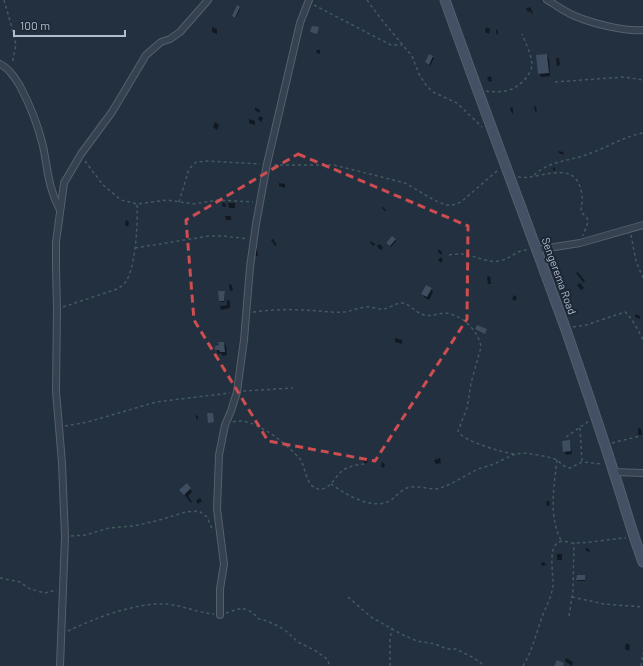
<svg xmlns="http://www.w3.org/2000/svg" width="643" height="666" viewBox="0 0 643 666" font-family="Barlow,sans-serif">
	<style>
		.shadow { fill: #0007 }
		.building { fill: #3e4e60 }
		.lines { fill: none; stroke-linecap: round; stroke-linejoin: round }
		.minor-casing { stroke: #555f6e; stroke-width: 8 }
		.secondary-casing { stroke: #555f6e; stroke-width: 11 }
		.path { stroke: #425b5e; stroke-width: 1.5; stroke-dasharray: 3 3; stroke-linecap: butt }
		.minor { stroke: #374250; stroke-width: 6 }
		.secondary { stroke: #445063; stroke-width: 9 }
		.marked { fill: none; stroke: #cd4d51; stroke-width: 3; stroke-dasharray: 8 5; stroke-linejoin: round }
		.labels { text-anchor: middle; stroke-width: 4; stroke-linejoin: round; paint-order: stroke }
		.street-label { font-size: 11px; fill: #b3bccb; stroke: #1c2735 }
	</style>
	<rect width="100%" height="100%" fill="#223040"/>
	<path class="shadow" d="M530,7L533,13L532,14L530,11L528,12L526,9Z
		M239,8L240,9L236,18L233,16Z
		M212,27L217,29V34L212,32Z
		M486,27L490,29L489,34L485,32Z
		M496,29L498,31V35L496,33Z
		M316,50H320V54L317,53Z
		M429,55L434,58L430,66L426,62Z
		M547,55L549,59L550,76L541,77L539,73Z
		M556,58H559L560,65L557,66Z
		M491,76L492,81L489,82L487,78Z
		M534,105L536,107L537,113L535,111Z
		M255,107L260,110L259,113L255,110Z
		M510,107L513,108V114L511,112Z
		M260,116L263,118L261,122L258,119Z
		M249,119L255,121V125L249,123Z
		M215,122L219,125L217,130L213,127Z
		M558,151L563,152L564,155L559,153Z
		M553,167L555,168V171L553,170Z
		M279,183L285,184V188L279,186Z
		M222,203H225L226,207H223Z
		M228,203H235V208H229Z
		M383,207L386,210L385,211L382,208Z
		M225,216H231V220H226Z
		M126,220L129,222L128,227L125,225Z
		M392,237L396,241L391,247L388,244Z
		M273,239L277,245L275,246L271,240Z
		M371,241L375,244L374,246L370,243Z
		M380,244L383,248L380,250L377,246Z
		M253,247H256L257,249L258,256H255L254,255Z
		M438,249L442,252V255L438,252Z
		M441,257L443,260L441,263L438,260Z
		M578,272L585,281L583,282L576,273Z
		M490,276L491,284H488L487,277Z
		M580,283L584,288L581,290L577,285Z
		M231,284L233,290L230,291L229,285Z
		M431,289L433,292L429,300L425,298L423,294Z
		M219,292H225V293L224,302H221L220,301Z
		M514,295L517,297L515,301L512,299Z
		M227,300L230,301V308L221,310L220,306L227,305Z
		M635,314L640,316V319L635,317Z
		M395,338L402,340V344L395,342Z
		M224,343L226,346L227,355L223,356L221,353L218,354L216,347L220,346Z
		M196,415L198,416V420L196,418Z
		M638,428L641,429L642,435H639L638,434Z
		M569,441L571,445L572,454L566,455L564,451Z
		M365,457L368,460L366,464L363,461Z
		M440,458L441,463L436,464L434,460Z
		M382,462L385,464L384,468L381,466Z
		M187,484L192,492L188,496L192,502L191,503L183,493Z
		M200,498L202,501L198,504L196,501Z
		M546,501H549L550,505L547,506Z
		M586,548L589,549L590,552L586,551Z
		M557,554H562V560H557Z
		M544,562L546,565L542,566L541,563Z
		M585,576V581H578L577,579Z
		M626,643L630,645L629,651L625,649Z
		M566,658L573,662L572,666L565,661Z"/>
	<path class="building" d="M237,5L240,7L235,18L232,16Z
		M312,26L319,27L317,34L310,32Z
		M429,54L433,56L429,65L425,62Z
		M547,54L549,73L538,74L536,55Z
		M392,236L396,239L390,246L386,243Z
		M426,285L432,288L427,297L421,294Z
		M218,291H225L224,301H219Z
		M477,325L487,329L485,334L475,329Z
		M218,342H224L225,352H220L219,350H215V346L219,345Z
		M207,413H213L214,422L208,423Z
		M570,440L571,451L563,452L562,441Z
		M187,483L191,488L184,495L179,490Z
		M577,575H585V580H576Z
		M557,660L564,663L563,666H554Z"/>
	<g class="lines">
		<defs>
			<path id="minor" d="M547,0C556,5 565,12 575,16C591,23 626,32 643,30
				M0,64C10,69 14,77 20,86C30,105 38,125 43,146C48,170 48,188 60,210
				M536,250L580,243L643,225
				M614,472L643,473
				M220,615V589L224,564L217,509L219,455L225,425L231,411L237,392L240,369L244,340L250,267L256,224L267,164L300,23L309,0
				M60,666L65,537L62,463L56,391L57,308L56,269V242L64,183L81,154L112,112L146,55L161,42L170,39L180,32L208,0"/>
			<path id="secondary" d="M445,0C484,110 526,219 566,330C582,377 599,425 614,473C624,503 632,533 643,562"/>
		</defs>
		<use href="#minor" class="minor-casing"/>
		<use href="#secondary" class="secondary-casing"/>
		<path class="path" d="M4,0L12,28L16,45L12,64
			M367,0L381,19L412,56L419,74L426,85L433,92L457,103L482,127
			M314,5L391,45H402
			M555,82L624,77L643,80
			M486,91C492,92 499,92 505,91C516,90 532,76 532,64C531,54 526,43 522,34
			M85,161L103,185L121,200L137,204L167,200L194,204L217,200L253,202
			M274,165H334L405,183L434,200L446,205H453L461,202L498,170
			M534,175C550,160 572,161 591,153C608,147 625,136 643,133
			M518,177C521,177 524,178 528,177C550,175 578,161 582,196C583,202 581,206 581,212L587,218L588,222L583,236
			M179,202L189,169L196,162L207,161L260,164
			M631,235L636,261L643,278
			M135,248L209,236H224L248,239
			M449,255C453,254 458,254 462,254C474,255 487,263 499,261C511,259 517,249 528,250
			M63,307L117,289C119,287 121,287 123,285C136,274 138,221 137,204
			M253,312C269,310 285,309 301,310C315,310 330,313 344,312C352,311 360,307 368,307C372,307 376,309 380,309C389,310 395,302 403,303C411,305 416,313 424,315C432,317 438,313 445,313C461,314 479,331 481,347L471,383L467,408L458,431C464,442 502,452 514,454
			M573,327L586,325L625,312C630,315 640,333 643,340
			M243,391L293,388
			M233,422C252,415 288,445 300,459C306,467 305,486 318,489C330,491 335,476 343,470C349,466 357,465 364,464
			M65,426L88,422L156,402L230,393
			M580,428L582,462
			M566,437L589,421
			M612,443L640,436
			M557,460C554,487 548,517 562,542
			M331,484C344,494 371,509 387,502C395,499 399,491 407,488C418,484 429,491 440,488C453,484 464,476 476,470C482,467 488,467 493,464C503,461 510,454 522,453C528,453 552,457 557,460C562,464 564,467 570,468L582,462L602,464
			M71,536L86,535L109,528L133,526L156,521L186,512L199,511L207,517L213,531
			M0,578L20,582L30,589L45,593L57,590
			M348,597L371,617L403,635L417,641L435,644L442,647L449,649H456L474,658L485,666
			M572,597L604,604L643,607
			M226,613L242,608L252,612L259,619L267,621L280,627L286,631L298,642L316,651L327,659L330,666
			M569,616L573,590L574,543
			M68,631C93,619 134,603 163,604C180,604 197,613 214,614
			M390,666V639L392,628
			M523,666C531,653 535,638 540,623C544,610 551,599 553,586C554,576 547,547 559,542C563,540 569,543 574,543C591,543 609,539 626,538
			M641,666L643,653"/>
		<use href="#minor" class="minor"/>
		<use href="#secondary" class="secondary"/>
	</g>
	<path class="marked" d="M298,154L468,226L467,319L375,461L268,441L194,320L186,220Z"/>
	<g class="labels">
		<g class="street-label">
			<text transform="translate(559 276) rotate(70)" y="4">Sengerema Road</text>
		</g>
	</g>
	<path d="M14 30v6h111v-6" fill="none" stroke="#b3bccb" stroke-width="2"/>
	<text x="20" y="30" font-size="12" fill="#b3bccb" stroke="#1c2735" stroke-width="3" paint-order="stroke">100 m</text>
</svg>
